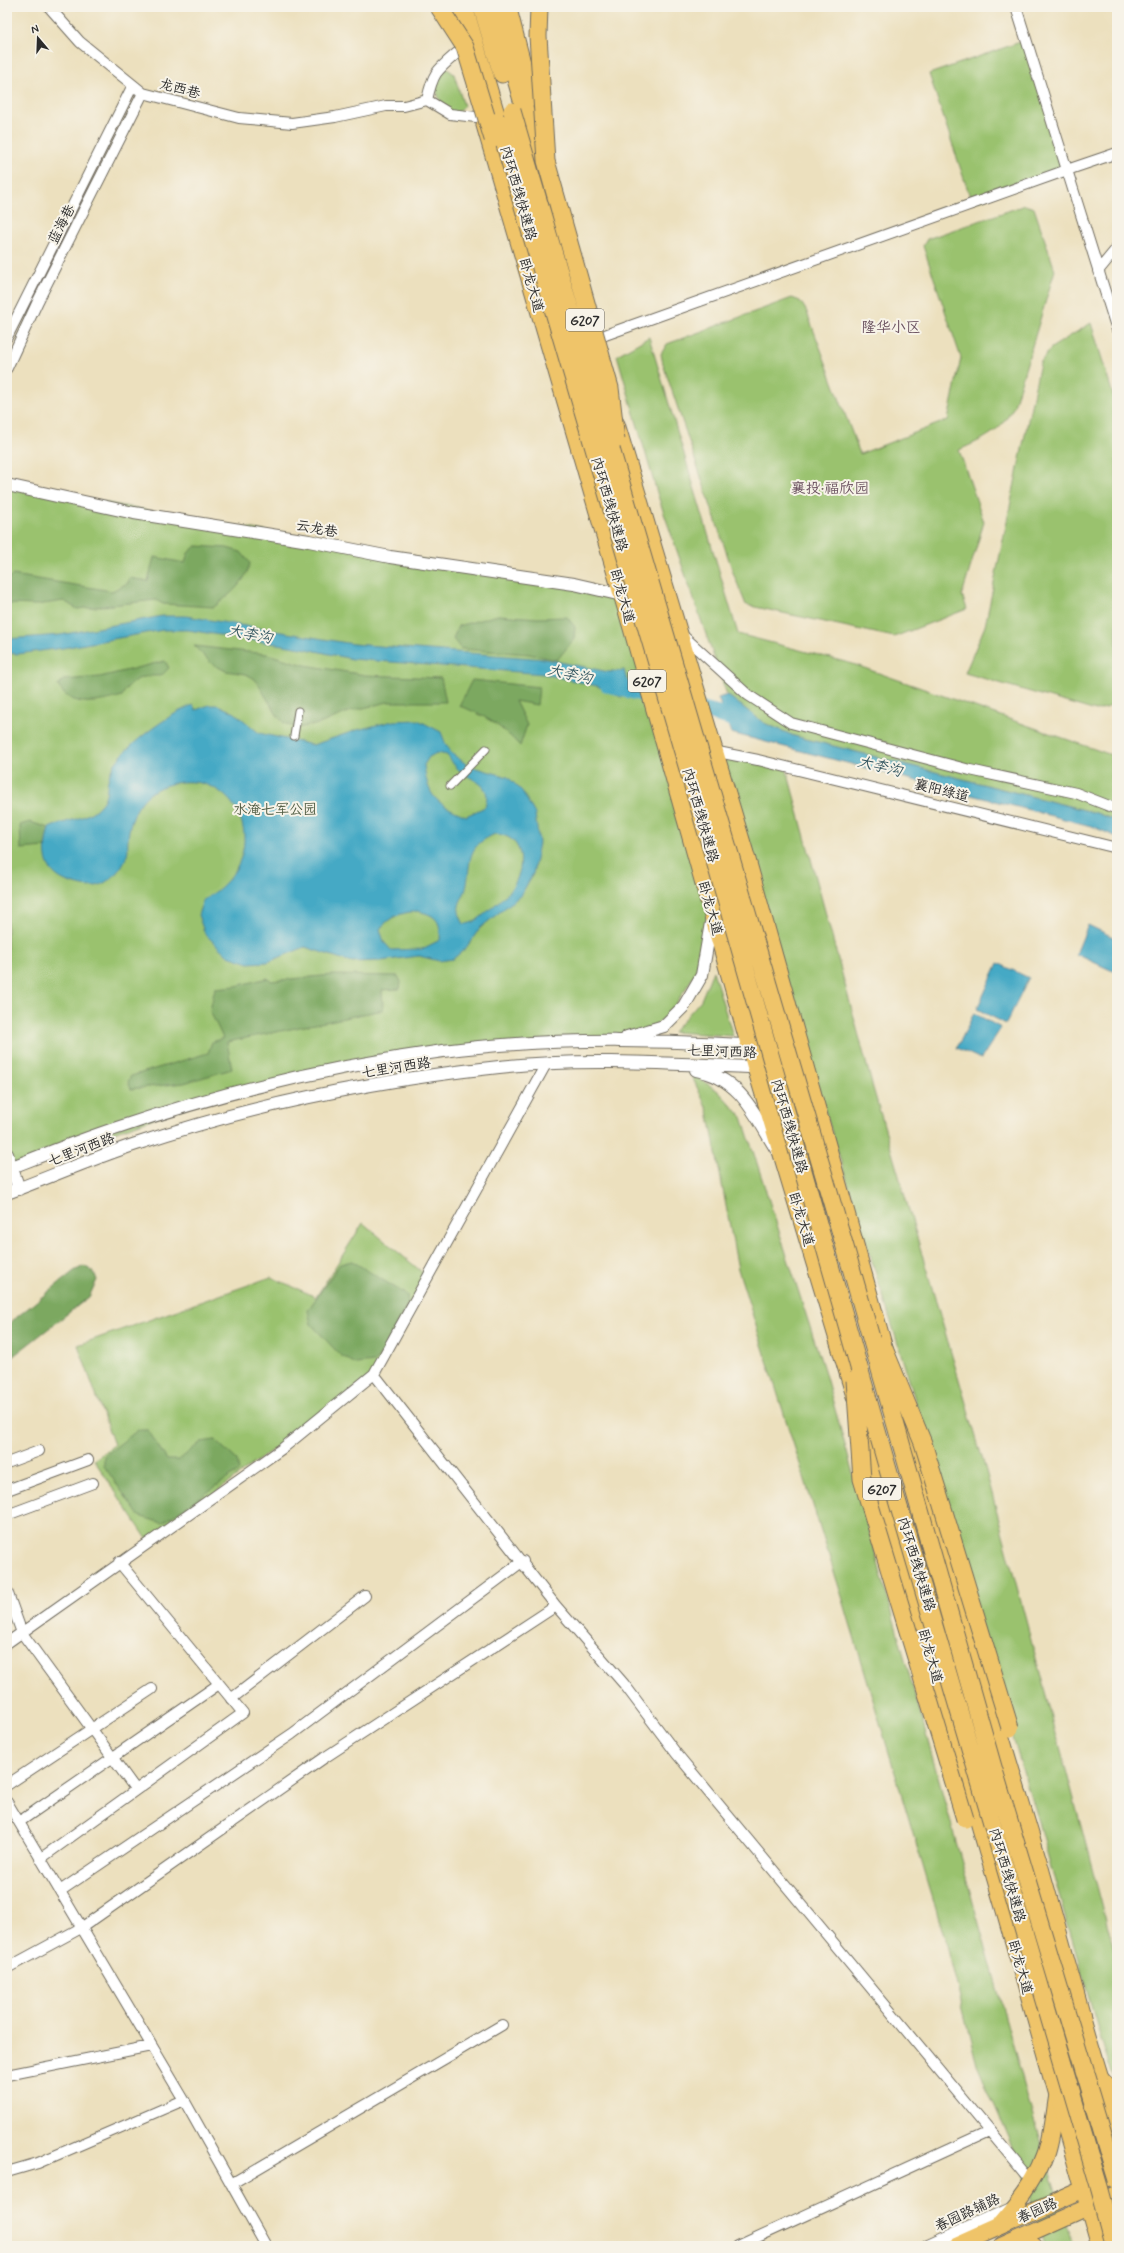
<svg xmlns="http://www.w3.org/2000/svg" width="1124" height="2253" viewBox="0 0 1124 2253" font-family="Mynerve,'LXGW WenKai TC',sans-serif">
	<style>
		.green { fill: #9ac26e; stroke: #62764c }
		.forest { fill: #7ba861; stroke: #536a46 }
		.water { fill: #45a9c5; stroke: #386a78; fill-rule: evenodd }
		.lines { fill: none; stroke-linecap: round; stroke-linejoin: round }
		.river { stroke: #45a9c5; stroke-width: 17 }
		.pedestrian-casing { stroke: #6f6a5e; stroke-width: 9 }
		.minor-casing { stroke: #6f6a5e; stroke-width: 12 }
		.tertiary-casing { stroke: #6f6a5e; stroke-width: 14 }
		.primary-casing { stroke: #6f6a5e; stroke-width: 18 }
		.trunk-casing { stroke: #6f6a5e; stroke-width: 19 }
		.pedestrian { stroke: #fff; stroke-width: 7 }
		.minor { stroke: #fff; stroke-width: 10 }
		.tertiary { stroke: #fff; stroke-width: 12 }
		.primary { stroke: #efc469; stroke-width: 16 }
		.trunk { stroke: #efc469; stroke-width: 17 }
		.trunk-bridge-casing { stroke: #6f6a5e; stroke-width: 19; stroke-linecap: butt }
		.trunk-bridge { stroke: #efc469; stroke-width: 17 }
		.labels { text-anchor: middle; stroke-width: 4; stroke-linejoin: round; paint-order: stroke }
		.shield { fill: #f7f3e8; stroke: #686764; stroke-width: 1 }
		.shield-label { font-size: 13px; font-weight: bold; fill: #2b2b2b }
		.street-label { font-size: 14px; fill: #2b2b2b; stroke: #f7f3e8 }
		.park-label { font-size: 14px; fill: #4c583f; stroke: #f7f3e8 }
		.neighbourhood-label { font-size: 15px; fill: #6b5260; stroke: #f7f3e8 }
		.water-label { font-size: 15px; font-style: italic; fill: #345761; stroke: #f7f3e8 }
	</style>
	<rect width="100%" height="100%" fill="#f7f3e8"/>
	<filter id="ink" filterUnits="userSpaceOnUse"><feTurbulence type="fractalNoise" baseFrequency=".025" numOctaves="2"/><feDisplacementMap in="SourceGraphic" scale="8" xChannelSelector="R" yChannelSelector="G"/><feConvolveMatrix kernelMatrix="1 2 1 2 8 2 1 2 1" color-interpolation-filters="sRGB"/></filter>
	<filter id="wash" filterUnits="userSpaceOnUse"><feTurbulence type="fractalNoise" baseFrequency=".012" numOctaves="4" result="noise"/><feDisplacementMap in="SourceGraphic" scale="16" xChannelSelector="R" yChannelSelector="G"/><feGaussianBlur stdDeviation="0.9" result="paint"/><feColorMatrix in="noise" values="0 0 0 0 0 0 0 0 0 0 0 0 0 0 0 0 0 1.4 0 .05"/><feComposite in="paint" operator="in"/></filter>
	<g filter="url(#wash)">
		<rect width="100%" height="100%" fill="#ece0be"/>
		<path class="green" d="M1026,40L1067,170L972,203L929,74Z
			M444,66L454,74L464,106L458,113L443,110L432,78Z
			M1025,205L1034,208L1055,270L1014,406C1000,433 985,438 959,450L984,522L962,595L967,609L894,637L746,605L734,575L663,364L661,354L667,344L792,298L800,301L806,310L860,454L948,420L961,358L923,246L927,239Z
			M1091,323L1117,408V704L1096,711L965,673L985,626L1040,363L1051,348Z
			M649,337L738,634L853,664L1117,757V821L1096,813L794,736L764,723L727,695L658,496L617,355Z
			M7,485L622,595L712,912L695,974L672,1010L655,1026L617,1040L443,1051L216,1097L12,1167L7,1154Z
			M713,751L786,767L873,1088L986,1471L1117,1961V2081L1112,2076L910,1383Z
			M713,971L733,1036L673,1032L701,1000Z
			M690,1072L718,1091L742,1117L824,1370L1037,2131L1073,2246H1045L1021,2166L977,2065L947,1946L843,1600L738,1269L708,1111Z
			M363,1223L428,1277L374,1374L149,1542L94,1460L114,1445L78,1345L271,1277L316,1297Z"/>
		<path class="forest" d="M196,546L227,548L241,552L250,563C246,583 229,595 214,607L163,604L156,600L77,609L64,601L36,605L7,604V579L13,575L112,591L128,583L129,578L148,581L154,557L185,563L188,553Z
			M498,615L538,618L567,617L575,627L574,639L557,660L529,654L461,649L453,639L458,626Z
			M194,646L267,654L305,665L365,675L441,678L446,702H388L351,711L319,724L296,728L284,723L277,715L255,679L246,674L226,671L212,664Z
			M165,661L169,668L161,676C143,675 130,679 122,696C100,703 69,709 58,685L63,680L100,677Z
			M472,680L539,687L537,705L515,701L527,725L520,746C503,727 482,713 459,706Z
			M30,822L49,828L45,847L21,849L20,825Z
			M332,975L398,976L401,982L400,989L382,990L383,1010L227,1042L232,1069L184,1083L131,1089L128,1082L131,1076L208,1053L212,1042L223,1038L210,1011L215,988L236,986L268,978L271,981Z
			M352,1261L407,1295L408,1303L382,1353L374,1362L356,1364L340,1355L311,1324L308,1310L340,1264Z
			M84,1266L94,1272L97,1280L89,1297L7,1361V1325L74,1271Z
			M138,1430H148L167,1460H179L201,1442L215,1440L237,1460L239,1471L162,1523L139,1516L104,1466V1456Z"/>
		<path class="water" d="M162,616H186L353,644L545,659L609,672L624,670L631,696L621,697L597,686L544,674L352,659L302,648L188,630H163L63,648L18,654L7,653V639L60,635Z
			M727,695L764,723L794,736L1096,813L1117,821V837L1091,826L731,733L718,698Z
			M193,705L196,710L209,705H218L235,713L259,733L313,745L357,730L393,721L418,720L441,732L446,745H447L451,753L469,766L508,777L522,791L535,814L539,843L533,874L521,895L480,928L466,948L453,959L439,961L419,956L381,961L351,962L305,947L268,962L249,963L228,956L205,934L198,915L203,900C283,855 234,756 159,788C139,797 129,820 128,840C127,845 129,851 127,855C123,868 110,883 96,886C89,888 82,886 75,884C45,877 41,855 49,828C63,821 81,820 94,811C111,797 104,790 110,773C118,750 170,713 193,705ZM437,753L447,755C451,760 454,766 459,770C473,782 493,783 485,807L466,816C436,803 428,798 424,765L429,757ZM495,834C523,835 526,864 514,885C507,895 497,903 488,911C481,917 474,924 464,924C452,903 464,902 467,884C471,858 467,846 495,834ZM417,911C436,915 441,920 440,940L422,949L391,950L384,942L380,929C390,916 401,913 417,911Z
			M1088,925L1117,939V973L1076,954Z
			M998,963L1029,978L1006,1024L977,1009Z
			M974,1013L1001,1028L981,1059L957,1048Z"/>
		<g class="lines">
			<path class="river" d="M608,684L663,699
				M689,706L729,717L745,725"/>
		</g>
	</g>
	<g filter="url(#ink)">
		<g class="lines">
			<defs>
				<path id="pedestrian" d="M294,736L298,711
					M450,786L486,749"/>
				<path id="minor" d="M49,7L80,42L143,93L239,118L292,123L335,117L386,106H404L427,100L450,114L476,117
					M1016,7L1067,170L1117,153
					M427,100C433,73 436,71 457,53
					M1098,271L1117,248
					M7,337L133,85
					M591,340L1067,170L1117,330
					M7,368L38,301L143,93
					M681,634L748,695L791,723L970,770L1076,793L1117,809
					M713,751L758,760L1117,848
					M374,1374L556,1606L624,1684L676,1753L1032,2182
					M7,1463L39,1451
					M7,1490L88,1460
					M7,1515L93,1483
					M7,1591L22,1633L136,1790
					M7,1643L283,1448L374,1374L546,1064
					M231,1699L365,1596
					M7,1785L152,1689
					M7,1802L184,2100L266,2246
					M19,1822L219,1684
					M40,1859L243,1713L119,1562
					M60,1891L292,1734L523,1561
					M7,1968L81,1928L324,1758L556,1606
					M7,2075L151,2046
					M7,2172L38,2163L184,2100
					M231,2184L502,2025
					M738,2246L989,2131"/>
				<path id="tertiary" d="M7,485L134,513L309,541L390,557L574,584L622,595
					M627,1037L664,1026L684,1006L702,975L712,917
					M696,1070C740,1077 755,1115 776,1149
					M7,1154L19,1189
					M7,1169C43,1155 80,1140 117,1128C222,1092 333,1066 443,1051C559,1036 678,1040 794,1048
					M7,1193C50,1177 93,1158 136,1144C253,1105 376,1080 499,1067C598,1056 700,1066 800,1069
					M928,2246L1013,2207"/>
				<path id="primary" d="M1099,2076L1117,2095
					M1001,2223C1019,2203 1036,2181 1045,2155C1052,2136 1053,2112 1057,2091
					M1015,2240L1034,2246
					M956,2246L1117,2174
					M1001,2246L1117,2194"/>
				<path id="trunk" d="M450,7L458,33
					M464,7L498,121
					M482,7L502,74
					M495,7L544,176
					M509,13L531,98
					M485,125L632,628L756,1068L855,1396
					M616,424L747,860L887,1359
					M902,1409L1038,1861L1087,2035L1117,2134
					M862,1420L1006,1914L1100,2246"/>
			</defs>
			<use href="#pedestrian" class="pedestrian-casing"/>
			<use href="#minor" class="minor-casing"/>
			<use href="#tertiary" class="tertiary-casing"/>
			<use href="#primary" class="primary-casing"/>
			<use href="#trunk" class="trunk-casing"/>
			<use href="#pedestrian" class="pedestrian"/>
			<use href="#minor" class="minor"/>
			<use href="#tertiary" class="tertiary"/>
			<use href="#primary" class="primary"/>
			<use href="#trunk" class="trunk"/>
			<defs>
				<path id="trunk-bridge" d="M439,7L465,47L493,139
					M539,7L538,36L546,161L610,388L616,440
					M512,111L852,1271L993,1767L1117,2180
					M498,121L717,868L889,1473L1100,2190L1115,2246
					M883,1346L923,1443L1010,1728
					M855,1380L862,1479L965,1819"/>
			</defs>
			<use href="#trunk-bridge" class="trunk-bridge-casing"/>
			<use href="#trunk-bridge" class="trunk-bridge"/>
		</g>
	</g>
	<g class="labels">
		<g class="shield">
			<rect x="566" y="309" width="38" height="22" rx="3"/>
			<rect x="628" y="670" width="38" height="22" rx="3"/>
			<rect x="863" y="1478" width="38" height="22" rx="3"/>
		</g>
		<g class="shield-label">
			<text x="585" y="325">G207</text>
			<text x="647" y="686">G207</text>
			<text x="882" y="1494">G207</text>
		</g>
		<g class="street-label">
			<text transform="translate(180 88) rotate(15)" y="5">龙西巷</text>
			<text transform="translate(519 193) rotate(74)" y="5">内环西线快速路</text>
			<text transform="translate(61 224) rotate(-63)" y="5">蓝海巷</text>
			<text transform="translate(532 285) rotate(74)" y="5">卧龙大道</text>
			<text transform="translate(610 504) rotate(74)" y="5">内环西线快速路</text>
			<text transform="translate(317 528) rotate(10)" y="5">云龙巷</text>
			<text transform="translate(623 596) rotate(74)" y="5">卧龙大道</text>
			<text transform="translate(942 790) rotate(14)" y="5">襄阳绿道</text>
			<text transform="translate(701 815) rotate(74)" y="5">内环西线快速路</text>
			<text transform="translate(711 908) rotate(74)" y="5">卧龙大道</text>
			<text transform="translate(722 1051) rotate(2)" y="5">七里河西路</text>
			<text transform="translate(396 1067) rotate(-9)" y="5">七里河西路</text>
			<text transform="translate(790 1126) rotate(74)" y="5">内环西线快速路</text>
			<text transform="translate(81 1149) rotate(-21)" y="5">七里河西路</text>
			<text transform="translate(802 1219) rotate(73)" y="5">卧龙大道</text>
			<text transform="translate(917 1564) rotate(73)" y="5">内环西线快速路</text>
			<text transform="translate(931 1656) rotate(74)" y="5">卧龙大道</text>
			<text transform="translate(1008 1875) rotate(74)" y="5">内环西线快速路</text>
			<text transform="translate(1021 1967) rotate(74)" y="5">卧龙大道</text>
			<text transform="translate(1037 2210) rotate(-24)" y="5">春园路</text>
			<text transform="translate(967 2212) rotate(-25)" y="5">春园路辅路</text>
		</g>
		<g class="park-label">
			<text x="275" y="814">水淹七军公园</text>
		</g>
		<g class="neighbourhood-label">
			<text x="891" y="332">隆华小区</text>
			<text x="830" y="493">襄投·福欣园</text>
		</g>
		<g class="water-label">
			<text transform="translate(250 634) rotate(11)" y="5">大李沟</text>
			<text transform="translate(570 674) rotate(13)" y="5">大李沟</text>
			<text transform="translate(880 766) rotate(14)" y="5">大李沟</text>
		</g>
	</g>
	<rect width="1124" height="2253" fill="none" stroke="#f7f3e8" stroke-width="24"/>
	<g transform="translate(38 38) rotate(341)" stroke="#f7f3e8" stroke-width="3" paint-order="stroke">
	<path d="M0-3L7 15L0 10L-7 15Z" fill="#2b2b2b"/>
	<text y="-6" font-size="11" font-weight="bold" text-anchor="middle" fill="#2b2b2b">N</text>
	</g>
</svg>
